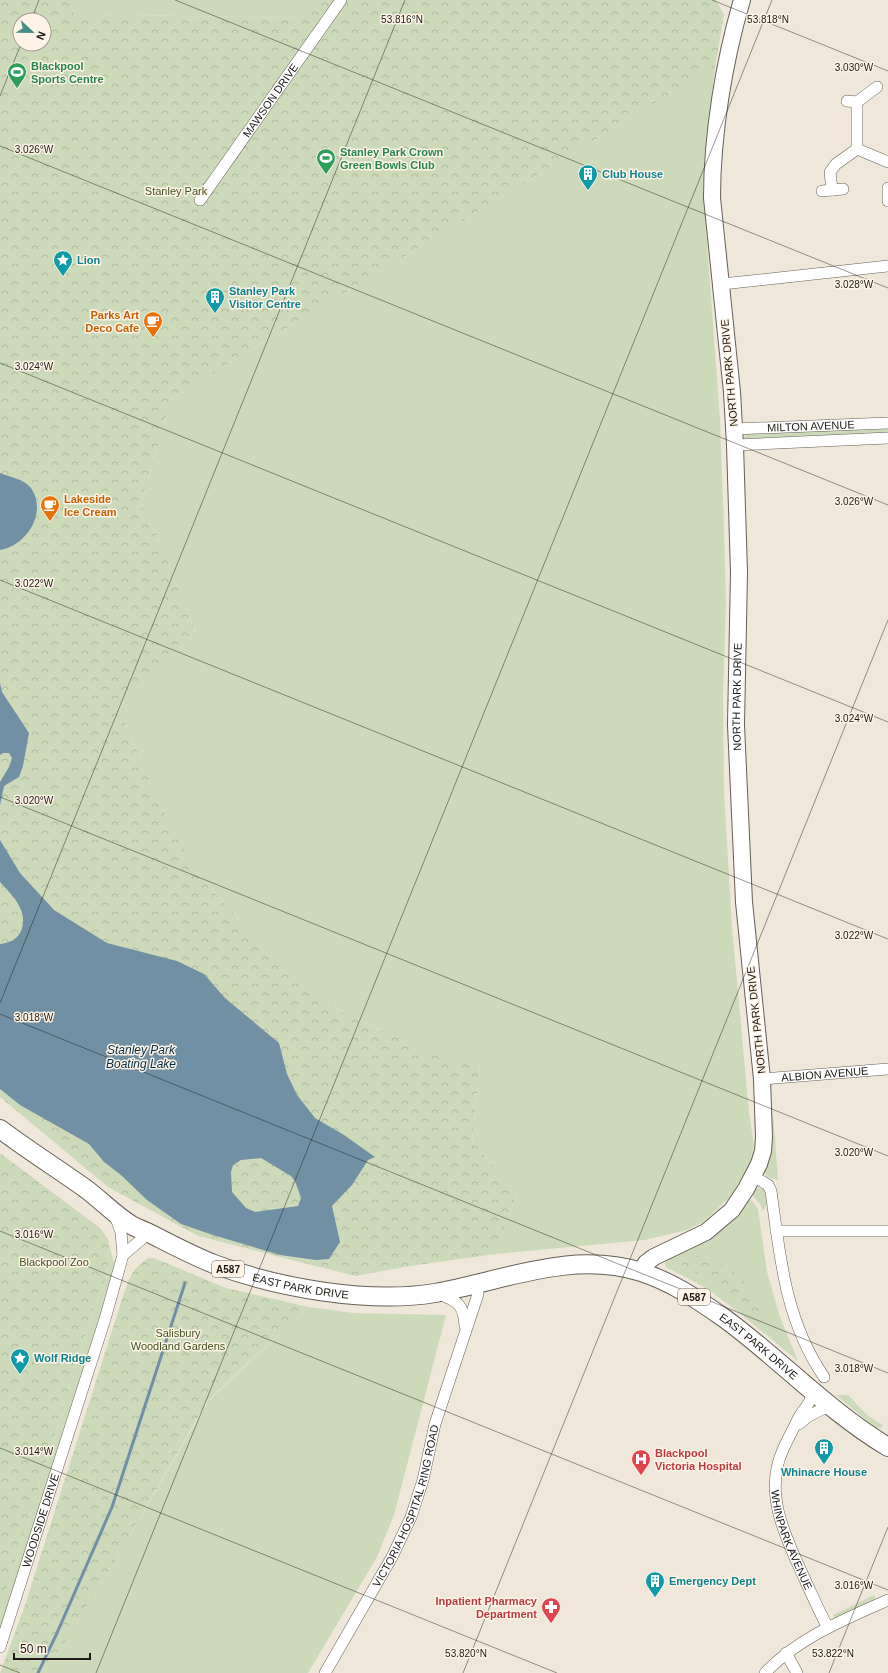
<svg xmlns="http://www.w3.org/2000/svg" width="888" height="1673" viewBox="0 0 888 1673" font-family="Helvetica,sans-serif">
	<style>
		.green { fill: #cddaba }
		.forest { fill: url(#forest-crowns); fill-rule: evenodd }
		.water { fill: #7190a4; fill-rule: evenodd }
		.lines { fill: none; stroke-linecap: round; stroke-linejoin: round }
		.stream { stroke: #7190a4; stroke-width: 3 }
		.street-casing { stroke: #665f54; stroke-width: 12 }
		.secondary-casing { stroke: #665f54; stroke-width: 18 }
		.primary-casing { stroke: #665f54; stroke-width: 20 }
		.street { stroke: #fff; stroke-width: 11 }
		.secondary { stroke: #fff; stroke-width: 16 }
		.primary { stroke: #fff; stroke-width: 18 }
		.ticks { fill: none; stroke: #1d1a15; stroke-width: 1; stroke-opacity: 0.45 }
		.labels { text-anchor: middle; stroke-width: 3; stroke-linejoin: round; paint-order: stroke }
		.shield { fill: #fdf4e7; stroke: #605b54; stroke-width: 1 }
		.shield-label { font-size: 10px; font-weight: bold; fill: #1d1a15 }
		.leisure-label { font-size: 11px; font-weight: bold; fill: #27864d; stroke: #fdf4e7; text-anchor: start }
		.street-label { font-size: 11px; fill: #1d1a15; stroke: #fdf4e7 }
		.culture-label { font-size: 11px; font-weight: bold; fill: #0d838f; stroke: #fdf4e7; text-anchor: start }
		.park-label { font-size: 11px; fill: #435423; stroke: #fdf4e7 }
		.food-label { font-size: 11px; font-weight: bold; fill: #c56008; stroke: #fdf4e7; text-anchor: end }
		.health-label { font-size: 11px; font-weight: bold; fill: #be3a42; stroke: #fdf4e7; text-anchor: start }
		.water-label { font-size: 12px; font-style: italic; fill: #022e44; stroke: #fdf4e7 }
		.ticks-label { font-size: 10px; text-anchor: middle; fill: #1d1a15; stroke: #fdf4e7; stroke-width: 3; stroke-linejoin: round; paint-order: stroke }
	</style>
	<defs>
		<pattern id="forest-crowns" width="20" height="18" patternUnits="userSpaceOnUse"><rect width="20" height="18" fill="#cddaba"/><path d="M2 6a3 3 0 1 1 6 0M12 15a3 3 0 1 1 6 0" fill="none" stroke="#b0ba9f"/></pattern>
	</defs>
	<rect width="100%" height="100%" fill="#efe7da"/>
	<path class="green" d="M73,0H314L302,18L72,14Z
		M715,67L703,188L720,419L724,528L726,601L723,696L724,793L732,927L749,1112L754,1146L750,1163L731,1196L703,1222L687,1230L645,1240L496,1254L517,1192L472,1141L480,1064L443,1058L342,1012L254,937L199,875L158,801L119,707L196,634L160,541L141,504L171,399Z
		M888,423V438L745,445L744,429Z
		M773,1113L778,1180L767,1177L764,1172L770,1114Z
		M761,1188L766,1191L769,1202L763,1211L760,1204L751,1194L755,1189Z
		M748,1198L752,1201L758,1209L767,1272L780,1317L798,1361L737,1311L706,1288L666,1267L665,1264L668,1258Z
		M108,1239L115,1268L0,1647V1612L94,1307L107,1277L109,1261Z
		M309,1307L354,1313L446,1315L394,1515L377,1557L308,1673H46L118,1556L209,1400Z
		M836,1395H848L867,1415L884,1426L877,1429Z
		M874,1595L876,1600L835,1618L833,1615Z"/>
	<path class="forest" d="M0,0H73V14L301,18L314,0H716L724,15L715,67L171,399L141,504L160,541L196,634L119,707L158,801L199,875L254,937L342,1012L443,1058L480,1064L472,1141L517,1192L496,1254L410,1266L355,1276L198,1236L108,1187L0,1097ZM20,20H44V44H20Z
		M0,1153L100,1228L108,1239L109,1261L107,1277L94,1307L0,1612Z
		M708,1253L723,1265L738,1275L747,1285L752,1300L762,1311L751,1313L729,1291L718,1288L703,1275L685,1269L679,1260Z
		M148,1258H154L226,1288L309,1307L208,1400L118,1556L46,1673H0L25,1605L123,1296C130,1277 131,1270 148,1258Z"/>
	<path class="water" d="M0,473C10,477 24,479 31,488C48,513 26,546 0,550Z
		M0,683L2,692L29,733L23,766L19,777L4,786L0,805V782L9,767L12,758L9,753H3L0,755Z
		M0,840L20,873L54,910L107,943L177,961L204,974L225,998L279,1043L287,1074L297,1095L315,1118L344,1135L375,1157L368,1160L352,1185L332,1206L340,1242L329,1259L316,1260L280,1255L213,1235L181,1224L147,1200L121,1175L104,1162L89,1144L20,1105L0,1089V944C9,943 17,940 21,931C29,911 13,896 0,882ZM261,1158L291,1176L295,1181L301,1198L298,1206L255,1212L246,1208L232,1192L231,1172L233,1165L241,1160Z"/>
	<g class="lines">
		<path class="stream" d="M38,1673L57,1633L112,1507L185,1283"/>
		<defs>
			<g id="street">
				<path d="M877,87L857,102V149L888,162"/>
				<path d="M847,101L857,102"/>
				<path d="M888,188V201"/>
				<path d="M832,190L830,172L836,164L857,149"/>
				<path d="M822,191L843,189"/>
				<path id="s1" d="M200,200L341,0"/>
				<path d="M722,284L888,266"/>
				<path id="s2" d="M734,429L888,423"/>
				<path d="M735,445L888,438"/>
				<path id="s3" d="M762,1079L888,1069"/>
				<path d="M753,1176L768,1185L771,1191C780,1257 785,1320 824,1377"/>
				<path d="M776,1231H888"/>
				<path d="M123,1255L142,1239L147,1232"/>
				<path d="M439,1294C458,1301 464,1305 465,1326"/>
				<path id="s4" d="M812,1390C813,1402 803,1409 798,1419C793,1430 787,1440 782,1452C763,1496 788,1542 806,1582C813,1597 820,1613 828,1628"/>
				<path d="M799,1424L807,1417L830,1405"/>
				<path id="s5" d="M0,1647L105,1319L123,1255L121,1232L115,1216"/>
				<path d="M786,1653L797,1673"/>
				<path id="s6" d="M325,1673L392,1557L411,1517L423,1480L435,1424L478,1294L475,1283"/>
				<path d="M765,1673C798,1638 845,1619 888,1600"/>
			</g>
			<g id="secondary">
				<path id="s7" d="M640,1272L646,1263L654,1257L706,1232L732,1210L746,1189L759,1164L763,1151L764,1137L762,1079L744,902L736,725L739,572L735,445L732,392L712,198C712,135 724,61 742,0"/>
			</g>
			<g id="primary">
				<path id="s8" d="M0,1129C28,1150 58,1169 86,1189C102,1201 116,1216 133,1226C137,1228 142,1230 147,1232C169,1243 191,1255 214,1264C277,1288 369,1304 435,1293C503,1281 571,1250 641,1272C672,1282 697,1299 724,1318C780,1359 828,1411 888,1447"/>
			</g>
		</defs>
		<use href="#street" class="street-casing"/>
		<use href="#secondary" class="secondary-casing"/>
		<use href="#primary" class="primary-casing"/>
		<use href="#street" class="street"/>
		<use href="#secondary" class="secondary"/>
		<use href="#primary" class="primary"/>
	</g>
	<path class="ticks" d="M175,0L888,288M712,0L888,71M31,20L39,0M0,96L21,44M0,146L888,505M0,363L888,722M0,580L888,939M0,797L888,1156M0,1003L405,0M0,1014L888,1373M0,1231L888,1590M0,1448L557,1673M0,1665L20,1673M96,1673L772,0M463,1673L888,620M829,1673L888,1527"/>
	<defs>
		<symbol id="stadium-pin" viewBox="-11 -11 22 30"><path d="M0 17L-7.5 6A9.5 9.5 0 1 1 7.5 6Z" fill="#2e9e5b" stroke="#fdf4e7"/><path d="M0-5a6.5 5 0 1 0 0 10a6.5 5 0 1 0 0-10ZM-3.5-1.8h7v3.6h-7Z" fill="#fff"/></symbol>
		<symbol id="building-pin" viewBox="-11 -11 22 30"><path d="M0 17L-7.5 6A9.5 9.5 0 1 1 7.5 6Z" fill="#0f9aa8" stroke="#fdf4e7"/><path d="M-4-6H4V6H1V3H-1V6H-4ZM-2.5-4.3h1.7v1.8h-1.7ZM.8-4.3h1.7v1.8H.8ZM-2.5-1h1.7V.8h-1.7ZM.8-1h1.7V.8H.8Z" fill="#fff"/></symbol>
		<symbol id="sight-pin" viewBox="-11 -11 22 30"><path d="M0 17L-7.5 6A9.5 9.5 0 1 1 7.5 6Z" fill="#0f9aa8" stroke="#fdf4e7"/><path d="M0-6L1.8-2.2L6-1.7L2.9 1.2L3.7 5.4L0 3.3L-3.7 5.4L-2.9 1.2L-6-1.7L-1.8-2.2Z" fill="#fff"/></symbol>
		<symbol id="cafe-pin" viewBox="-11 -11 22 30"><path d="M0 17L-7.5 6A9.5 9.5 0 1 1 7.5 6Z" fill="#e8710a" stroke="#fdf4e7"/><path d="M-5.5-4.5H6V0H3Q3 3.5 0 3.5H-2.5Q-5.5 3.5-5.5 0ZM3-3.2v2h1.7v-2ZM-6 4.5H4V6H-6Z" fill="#fff"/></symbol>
		<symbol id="hospital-pin" viewBox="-11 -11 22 30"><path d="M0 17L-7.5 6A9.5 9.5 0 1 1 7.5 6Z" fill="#e0444e" stroke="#fdf4e7"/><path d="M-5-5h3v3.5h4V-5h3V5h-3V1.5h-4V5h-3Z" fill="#fff"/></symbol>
		<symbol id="pharmacy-pin" viewBox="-11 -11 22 30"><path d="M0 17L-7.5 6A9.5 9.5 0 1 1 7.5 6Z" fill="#e0444e" stroke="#fdf4e7"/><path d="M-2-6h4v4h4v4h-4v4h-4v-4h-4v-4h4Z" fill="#fff"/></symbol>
	</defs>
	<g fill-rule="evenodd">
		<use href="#stadium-pin" x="6" y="61" width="22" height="30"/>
		<use href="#stadium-pin" x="315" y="147" width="22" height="30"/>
		<use href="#building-pin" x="577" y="163" width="22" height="30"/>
		<use href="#sight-pin" x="52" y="249" width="22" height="30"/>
		<use href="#building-pin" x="204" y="286" width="22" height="30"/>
		<use href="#cafe-pin" x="142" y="310" width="22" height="30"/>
		<use href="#cafe-pin" x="39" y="494" width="22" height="30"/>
		<use href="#sight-pin" x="9" y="1347" width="22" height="30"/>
		<use href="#building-pin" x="813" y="1437" width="22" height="30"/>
		<use href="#hospital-pin" x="630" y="1448" width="22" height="30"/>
		<use href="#building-pin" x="644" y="1570" width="22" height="30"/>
		<use href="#pharmacy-pin" x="540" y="1596" width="22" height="30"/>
	</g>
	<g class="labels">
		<g class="shield">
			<rect x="212" y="1261" width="32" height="16" rx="3"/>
			<rect x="678" y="1289" width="32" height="16" rx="3"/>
		</g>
		<g class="shield-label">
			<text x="228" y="1273">A587</text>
			<text x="694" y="1301">A587</text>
		</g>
		<g class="leisure-label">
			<text x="31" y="70">Blackpool<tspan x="31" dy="13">Sports Centre</tspan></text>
			<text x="340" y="156">Stanley Park Crown<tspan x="340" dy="13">Green Bowls Club</tspan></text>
		</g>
		<g class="street-label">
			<text dy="4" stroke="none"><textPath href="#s1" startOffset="122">MAWSON DRIVE</textPath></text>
			<text transform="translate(729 373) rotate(-95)" y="4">NORTH PARK DRIVE</text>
			<text dy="4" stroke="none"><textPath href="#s2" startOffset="77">MILTON AVENUE</textPath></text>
			<text dy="4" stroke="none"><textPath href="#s7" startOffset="635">NORTH PARK DRIVE</textPath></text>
			<text transform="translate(756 1020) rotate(-96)" y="4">NORTH PARK DRIVE</text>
			<text dy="4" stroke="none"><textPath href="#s3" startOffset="63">ALBION AVENUE</textPath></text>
			<text dy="4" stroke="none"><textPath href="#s8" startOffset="344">EAST PARK DRIVE</textPath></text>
			<text dy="4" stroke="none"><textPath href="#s8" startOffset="829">EAST PARK DRIVE</textPath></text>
			<text dy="4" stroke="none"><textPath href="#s6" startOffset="187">VICTORIA HOSPITAL RING ROAD</textPath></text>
			<text dy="4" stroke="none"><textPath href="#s5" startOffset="133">WOODSIDE DRIVE</textPath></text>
			<text dy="4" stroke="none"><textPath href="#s4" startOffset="161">WHINPARK AVENUE</textPath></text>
		</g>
		<g class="culture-label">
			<text x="602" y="178">Club House</text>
			<text x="77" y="264">Lion</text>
			<text x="229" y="295">Stanley Park<tspan x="229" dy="13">Visitor Centre</tspan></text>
			<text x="34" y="1362">Wolf Ridge</text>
			<text x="824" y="1476" text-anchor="middle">Whinacre House</text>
			<text x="669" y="1585">Emergency Dept</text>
		</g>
		<g class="park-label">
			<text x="176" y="195">Stanley Park</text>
			<text x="54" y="1266">Blackpool Zoo</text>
			<text x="178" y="1337">Salisbury<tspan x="178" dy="13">Woodland Gardens</tspan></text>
		</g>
		<g class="food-label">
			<text x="139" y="319">Parks Art<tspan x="139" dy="13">Deco Cafe</tspan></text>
			<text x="64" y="503" text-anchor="start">Lakeside<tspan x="64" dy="13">Ice Cream</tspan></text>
		</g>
		<g class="health-label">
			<text x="655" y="1457">Blackpool<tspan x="655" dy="13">Victoria Hospital</tspan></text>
			<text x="537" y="1605" text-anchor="end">Inpatient Pharmacy<tspan x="537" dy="13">Department</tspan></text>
		</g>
		<g class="water-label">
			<text x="141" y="1054">Stanley Park<tspan x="141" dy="14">Boating Lake</tspan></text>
		</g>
	</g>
	<g class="ticks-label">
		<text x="768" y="23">53.818°N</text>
		<text x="402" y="23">53.816°N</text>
		<text x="854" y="71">3.030°W</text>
		<text x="34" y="153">3.026°W</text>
		<text x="854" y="288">3.028°W</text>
		<text x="34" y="370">3.024°W</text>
		<text x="854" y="505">3.026°W</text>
		<text x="34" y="587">3.022°W</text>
		<text x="854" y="722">3.024°W</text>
		<text x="34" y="804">3.020°W</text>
		<text x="854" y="939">3.022°W</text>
		<text x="34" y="1021">3.018°W</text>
		<text x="854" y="1156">3.020°W</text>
		<text x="34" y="1238">3.016°W</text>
		<text x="854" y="1372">3.018°W</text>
		<text x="34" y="1455">3.014°W</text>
		<text x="854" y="1589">3.016°W</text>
		<text x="466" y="1657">53.820°N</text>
		<text x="833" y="1657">53.822°N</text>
	</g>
	<g transform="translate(32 32) rotate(112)"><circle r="19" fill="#fdf4e7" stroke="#a39d93"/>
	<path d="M0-3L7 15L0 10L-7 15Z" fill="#478d86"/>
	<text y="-6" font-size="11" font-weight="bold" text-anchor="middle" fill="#1d1a15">N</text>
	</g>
	<path d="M14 1653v6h76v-6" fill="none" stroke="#1d1a15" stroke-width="2"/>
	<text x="20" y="1653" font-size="12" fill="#1d1a15" stroke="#fdf4e7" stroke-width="3" paint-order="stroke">50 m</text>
</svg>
